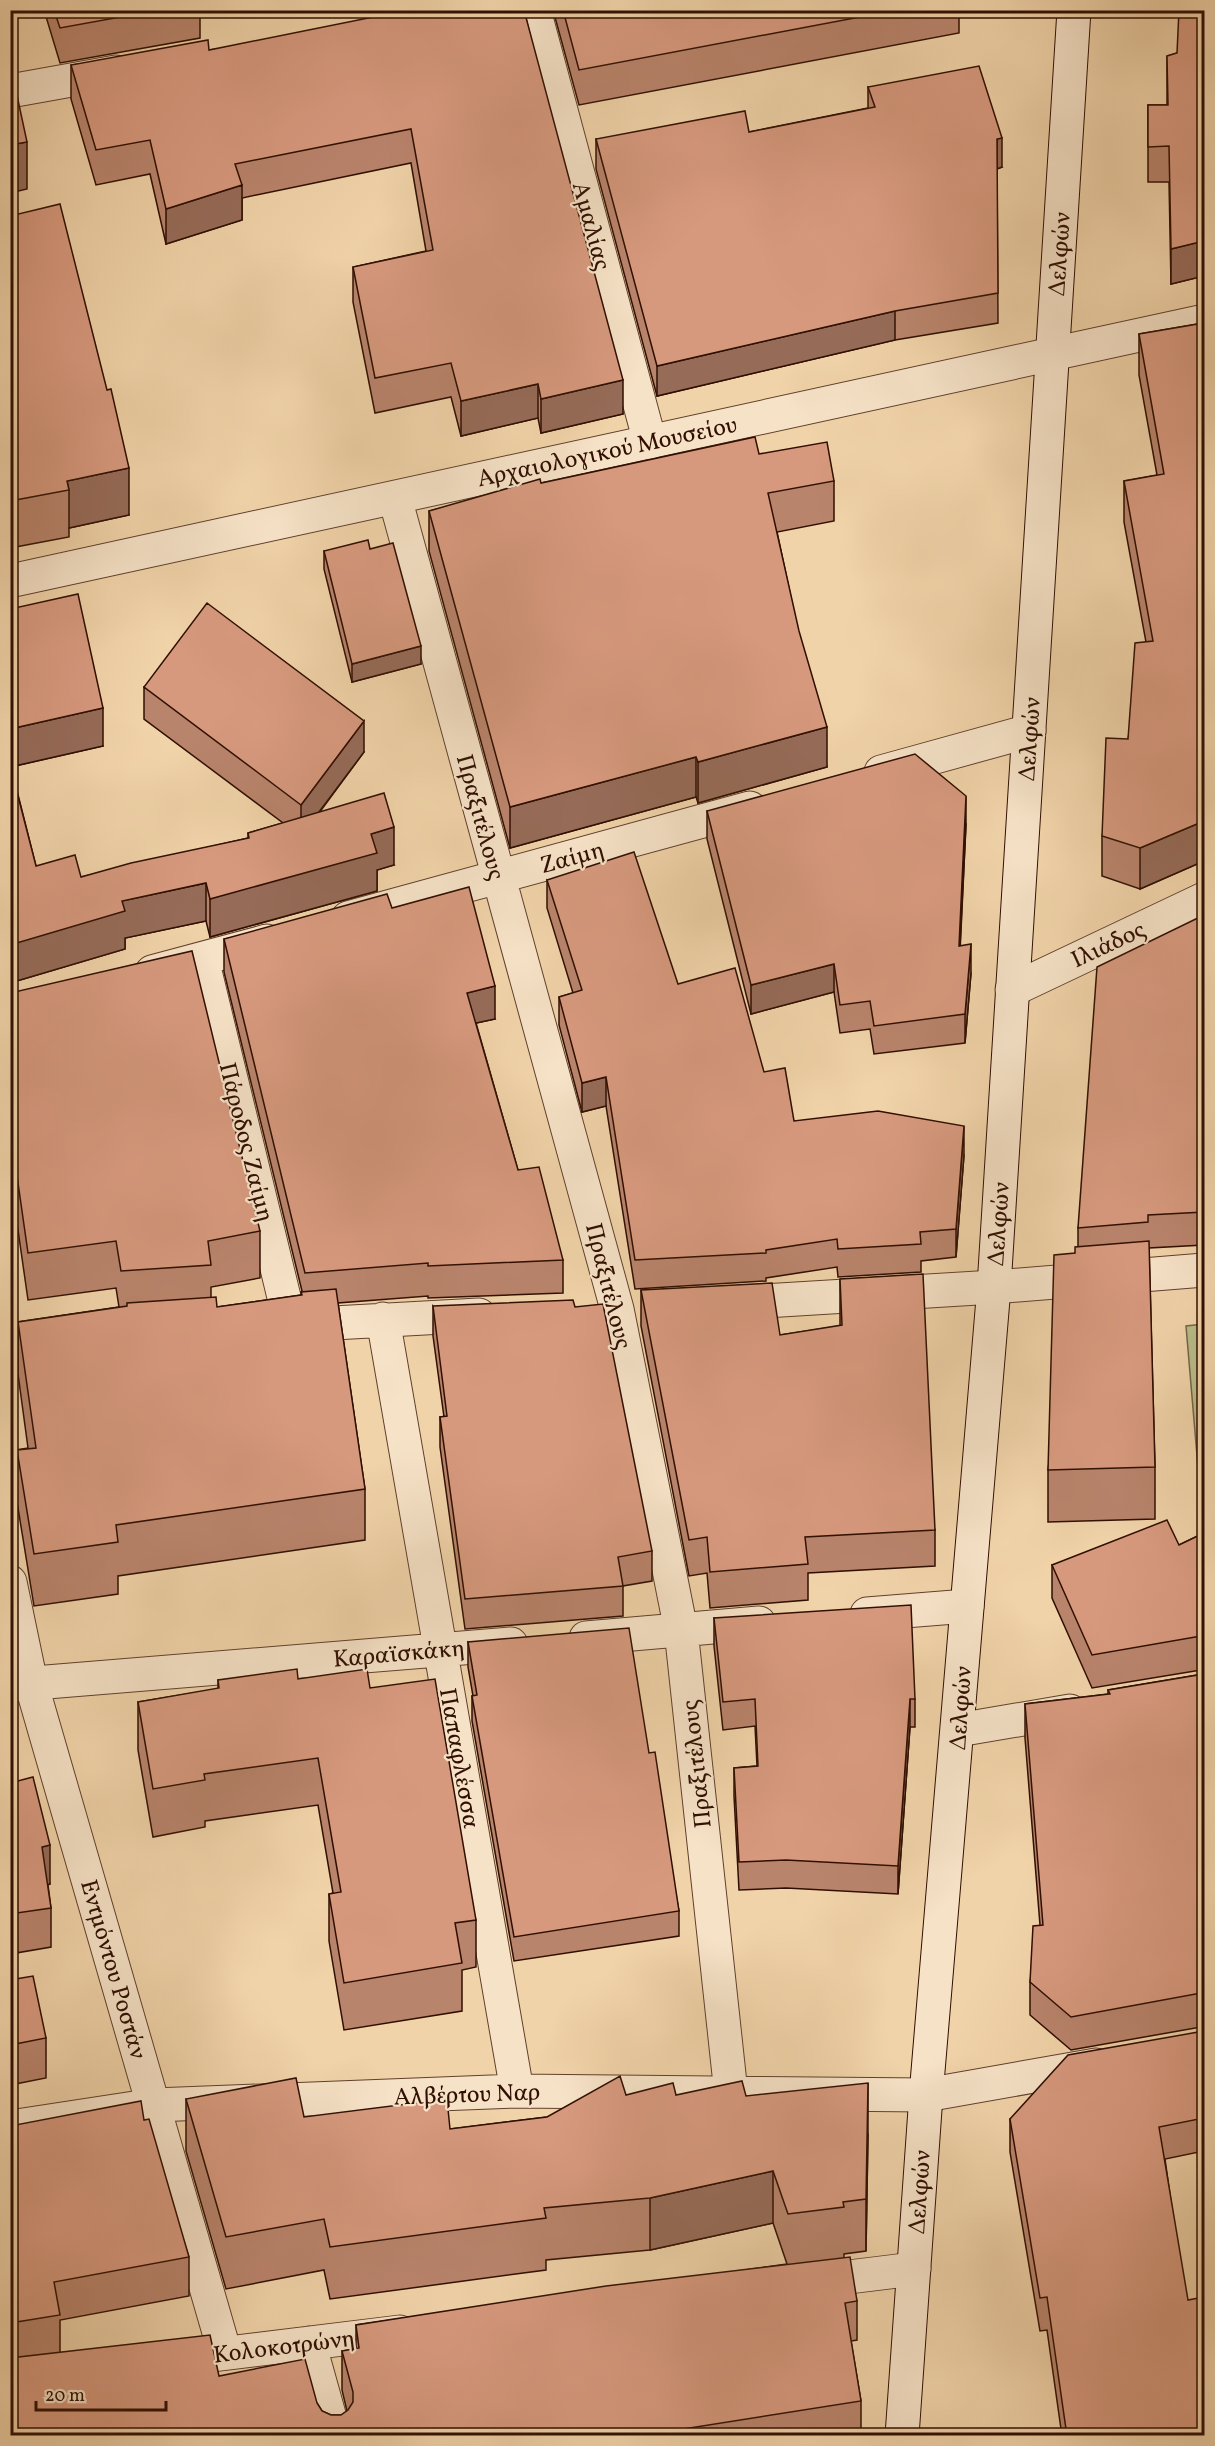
<svg xmlns="http://www.w3.org/2000/svg" width="1215" height="2446" viewBox="0 0 1215 2446" font-family="Vollkorn,serif">
	<style>
		.park { fill: #b8bd8a; stroke: #746646; stroke-width: 1.5 }
		.lines { fill: none; stroke-linecap: round; stroke-linejoin: round }
		.minor-casing { stroke: #60402c; stroke-width: 35 }
		.tertiary-casing { stroke: #60402c; stroke-width: 35 }
		.secondary-casing { stroke: #300f02; stroke-width: 35 }
		.minor { stroke: #f6e2c7; stroke-width: 33 }
		.tertiary { stroke: #f6e2c7; stroke-width: 33 }
		.secondary { stroke: #f6e2c7; stroke-width: 33 }
		.wall { fill: #b9846c; stroke: #300f02; stroke-width: 1.5 }
		.shaded-wall { fill: #966b58; stroke: #300f02; stroke-width: 1.5 }
		.building { fill: #d7997e; stroke: #300f02; stroke-width: 1.5 }
		.labels { text-anchor: middle; stroke-width: 4.5; stroke-linejoin: round; paint-order: stroke }
		.street-label { font-size: 24px; fill: #300f02; stroke: #f6e2c7 }
	</style>
	<rect width="100%" height="100%" fill="#f1d3a9"/>
	<filter id="stains"><feTurbulence type="fractalNoise" baseFrequency=".00333" numOctaves="4"/><feColorMatrix values="0 0 0 0 .2 0 0 0 0 .09 0 0 0 0 .02 0 0 0 .5 -.17"/></filter>
	<radialGradient id="worn" r=".72"><stop offset=".6" stop-color="#630" stop-opacity="0"/><stop offset="1" stop-color="#630" stop-opacity=".3"/></radialGradient>
	<path class="park" d="M1204,1324V1502L1201,1503L1186,1326Z"/>
	<g class="lines">
		<defs>
			<path id="minor" d="M534,10L650,442
				M395,498L617,1309L681,1630L731,2093
				M881,772L1029,731
				M348,918L750,808
				M202,959L291,1326
				M152,972L267,941
				M1012,990L1204,899
				M731,1303L994,1287L1204,1270
				M383,1319L517,2091
				M297,1325L479,1315
				M10,1344L63,1341
				M10,1582L31,1683L225,2353
				M867,1614L967,1606
				M586,1638L759,1623
				M10,1685L511,1644
				M958,1730L1070,1711
				M10,2127L154,2105L517,2091L926,2095L1096,2065
				M808,2282L914,2269
				M309,2343L335,2436
				M171,2360L400,2332"/>
			<path id="tertiary" d="M10,91L116,72
				M10,581L1204,321"/>
			<path id="secondary" d="M902,2436L926,2095L994,1287L1074,10"/>
		</defs>
		<use href="#minor" class="minor-casing"/>
		<use href="#tertiary" class="tertiary-casing"/>
		<use href="#secondary" class="secondary-casing"/>
		<use href="#minor" class="minor"/>
		<use href="#tertiary" class="tertiary"/>
		<use href="#secondary" class="secondary"/>
	</g>
	<path class="wall" d="M44,10H200V38L60,63Z
		M524,10L623,414L541,433L538,418L461,436L451,397L375,413L353,302V267L426,251L411,163L242,198V220L166,244L150,174L96,185L71,99V65L209,50Z
		M553,10H959V33L579,105Z
		M1204,10V276L1171,284L1169,182H1148V105H1167V56L1177,53Z
		M868,87L1002,167L997,169L998,323L895,340L657,396L596,169V139L749,132L868,108Z
		M10,216L129,515L69,528V537L10,548Z
		M1204,323V861L1140,889L1102,876V836L1128,739L1146,642L1124,522V481L1157,475L1139,375V334Z
		M759,454L834,481V521L777,532L827,767L698,803L696,797L510,848L429,551V511L541,483Z
		M370,549L421,664L352,682L324,569V551Z
		M10,609L103,746L11,767L36,866L81,877L248,838V833L283,823L144,719V687L364,752L319,813L394,865L377,870V891L210,937L206,921L125,938V949L10,983Z
		M707,811L966,824L960,946L971,973L965,1043L874,1054L870,1029L840,1033L834,992L751,1014L707,839Z
		M547,880L678,984L764,1072L794,1121L964,1155L956,1257L921,1261V1272L838,1277L837,1267L766,1278V1281L635,1289L606,1106L582,1112L559,1025V997L573,993L547,908Z
		M392,908L495,1019L476,1023L518,1170L563,1260V1293L428,1298V1296L338,1303L365,1489V1540L118,1576V1594L34,1606L17,1502V1450L28,1448L18,1374V1322L119,1307L116,1288L28,1300L10,1174V993L260,1231V1278L211,1287V1298L217,1307L301,1295L302,1291L224,972V939Z
		M1204,915V1245L1149,1248L1155,1467V1519L1048,1522V1470L1075,1253L1078,1247V1228Z
		M840,1279L935,1530V1566L808,1573V1600L710,1608L707,1573L689,1576L641,1326V1290L780,1335L840,1326Z
		M433,1306L652,1551V1581L623,1586V1616L465,1629L440,1447V1417H444L433,1336Z
		M1204,1533V1670H1201L1092,1688L1052,1598V1565L1179,1545Z
		M714,1618L915,1699V1727H910L898,1894L786,1888L739,1890L734,1796V1768L757,1766L755,1726L723,1730L714,1646Z
		M468,1642L649,1753L679,1911V1936L514,1961L472,1721V1696H473L468,1667Z
		M1204,1674V2027H1201L1071,2050L1030,2015V1982L1040,1925L1025,1738V1704L1108,1694V1690Z
		M298,1679L370,1688L476,1920V1967L462,1970V2011L344,2030L329,1941V1894L333,1893L318,1805L205,1821V1827L153,1837L138,1750V1702L218,1689V1680Z
		M10,1783L50,1884L48,1885L51,1908V1947L10,1954Z
		M10,1980L46,2038V2078L10,2085Z
		M1204,2031V2151L1165,2159L1204,2436H1062L1047,2330L1040,2331L1010,2152V2119Z
		M626,2095L746,2096L868,2134L866,2251L844,2254V2257L857,2301V2340L851,2341L861,2401V2436H10V2126L144,2120L189,2257V2296L60,2320V2353L219,2376L317,2403L322,2411L331,2415H341L347,2411L342,2390V2351L356,2349V2325L787,2264L773,2223L650,2250L546,2260V2270L330,2299L324,2270L226,2289L186,2151V2099L304,2117L450,2129L547,2117Z"/>
	<path class="shaded-wall" d="M1002,138V167L997,169V139Z
		M27,142V189L10,193V145Z
		M242,185V220L166,244V209Z
		M1204,241V276L1171,284V249Z
		M895,311V340L657,396V366Z
		M623,380V414L541,433V399Z
		M538,384V418L461,436V401Z
		M129,468V515L69,528V490L67,481Z
		M421,646V664L352,682V664Z
		M103,708V746L10,767V729Z
		M364,721V752L301,836V805Z
		M827,727V767L698,803V762Z
		M696,757V797L510,848V807Z
		M966,796V824L959,974V946Z
		M1204,821V861L1140,889V848Z
		M394,827V865L377,870V891L210,937V899L371,834Z
		M206,883V921L125,938V949L10,983V945L122,901Z
		M971,944V973L965,1043V1014Z
		M834,964V992L751,1014V985Z
		M495,986V1019L467,1025V993Z
		M606,1077V1106L582,1112V1083Z
		M964,1126V1155L956,1257V1229Z
		M910,1699V1727L898,1894V1866Z
		M50,1845V1884L42,1886V1847Z
		M868,2083V2134L866,2251V2199Z
		M773,2171V2223L650,2250V2198Z"/>
	<path class="building" d="M54,10H159L60,28Z
		M408,10H524L623,380L541,399L538,384L461,401L451,363L375,378L353,267L433,250L411,129L235,164L242,185L166,209L150,140L96,150L71,65L208,40L209,50Z
		M563,10H897L579,70Z
		M1179,10H1204V241L1171,249L1169,146L1148,147V105H1168L1167,56L1177,53Z
		M10,63L27,142L10,145Z
		M979,66L1002,138L997,139L998,293L895,311L657,366L596,139L745,111L749,132L875,107L868,87Z
		M60,204L107,390L111,389L129,468L67,481L69,490L10,501V216Z
		M1204,323V821L1140,848L1102,836L1106,738L1128,739L1135,643L1153,641L1124,481L1164,474L1139,334Z
		M755,437L759,454L827,442L834,481L768,493L799,631L827,727L698,762L696,757L510,807L429,511L540,479L541,483Z
		M368,540L370,549L393,543L421,646L352,664L324,551Z
		M78,594L103,708L10,729V609Z
		M207,603L364,721L301,805L144,687Z
		M915,754L966,796L959,946L971,944L965,1014L874,1026L870,1001L840,1005L834,964L751,985L707,811Z
		M10,765L36,866L75,855L81,877L131,863L249,838L248,833L384,793L394,827L371,834L377,853L210,899L206,883L122,901L125,911L10,945Z
		M634,852L678,984L735,968L764,1072L785,1068L794,1121L878,1111L964,1126L956,1229L920,1232L921,1244L838,1249L837,1239L766,1250V1253L635,1260L606,1077L582,1083L559,997L582,990L547,880Z
		M469,887L495,986L467,993L518,1170L539,1167L563,1260L428,1266V1263L305,1273L224,939L387,894L392,908Z
		M1204,915V1212L1148,1215V1222L1078,1228L1097,967Z
		M192,951L260,1231L208,1241L211,1265L121,1271L116,1241L28,1253L10,1127V993Z
		M1149,1241L1155,1467L1048,1470L1054,1255L1075,1253V1247Z
		M923,1274L935,1530L805,1537L808,1564L710,1572L707,1537L689,1540L641,1290L772,1283L780,1335L842,1325L840,1279Z
		M336,1289L365,1489L116,1525L118,1542L34,1554L17,1450L36,1448L18,1322L127,1306V1303L216,1297L217,1307L302,1295L301,1292Z
		M573,1300L575,1307L603,1304L652,1551L618,1557L623,1586L465,1599L440,1417L447,1416L433,1306Z
		M1167,1520L1179,1545L1204,1533V1637L1201,1636L1092,1655L1052,1565Z
		M911,1605L915,1699H910L898,1866L786,1860L739,1862L734,1768L758,1766L755,1699L723,1702L714,1618Z
		M629,1628L649,1753L655,1752L679,1911L514,1937L472,1696L477,1695L468,1642Z
		M297,1669L298,1679L367,1669L370,1688L435,1679L476,1920L455,1923L462,1963L344,1983L329,1894L341,1892L318,1758L204,1774L205,1780L153,1789L138,1702L219,1688L218,1680Z
		M1204,1674V1994L1201,1993L1071,2017L1030,1982L1033,1926L1043,1925L1025,1704L1110,1694L1108,1690Z
		M33,1777L50,1845L42,1847L51,1908L10,1914V1783Z
		M33,1976L46,2038L10,2045V1980Z
		M1204,2031V2118L1159,2127L1188,2300L1204,2297V2436H1067L1047,2297L1040,2298L1010,2119L1068,2055Z
		M620,2076L626,2095L673,2083L676,2095L742,2081L746,2096L868,2083L866,2199L843,2202L844,2207L788,2214L773,2171L650,2198L544,2208L546,2218L330,2247L324,2219L226,2237L186,2099L296,2078L304,2117L447,2099L450,2129L547,2117Z
		M141,2101L144,2120L149,2119L189,2257L54,2282L60,2315L10,2323V2126Z
		M850,2257L857,2301L845,2303L861,2401L639,2436H10V2358L210,2335L219,2376L305,2359L317,2403L322,2411L331,2415H341L348,2410L353,2402V2392L342,2351L359,2348L356,2325L606,2286Z"/>
	<g class="labels">
		<g class="street-label">
			<text transform="translate(592 226) rotate(75)" y="8">Αμαλίας</text>
			<text transform="translate(1059 254) rotate(-86)" y="8">Δελφών</text>
			<text transform="translate(607 451) rotate(-12)" y="8">Αρχαιολογικού Μουσείου</text>
			<text transform="translate(1029 739) rotate(-86)" y="8">Δελφών</text>
			<text transform="translate(481 817) rotate(75)" y="8">Πραξιτέλους</text>
			<text transform="translate(572 857) rotate(-15)" y="8">Ζαίμη</text>
			<text transform="translate(1108 944) rotate(-25)" y="8">Ιλιάδος</text>
			<text transform="translate(247 1142) rotate(76)" y="8">Πάροδος Ζαίμη</text>
			<text transform="translate(998 1224) rotate(-86)" y="8">Δελφών</text>
			<text transform="translate(609 1286) rotate(76)" y="8">Πραξιτέλους</text>
			<text transform="translate(399 1653) rotate(-5)" y="8">Καραϊσκάκη</text>
			<text transform="translate(960 1708) rotate(-86)" y="8">Δελφών</text>
			<text transform="translate(460 1758) rotate(80)" y="8">Παπαφλέσσα</text>
			<text transform="translate(696 1764) rotate(-96)" y="8">Πραξιτέλους</text>
			<text transform="translate(114 1969) rotate(74)" y="8">Εντμόντου Ροστάν</text>
			<text transform="translate(467 2094) rotate(-2)" y="8">Αλβέρτου Ναρ</text>
			<text transform="translate(919 2192) rotate(-86)" y="8">Δελφών</text>
			<text transform="translate(284 2346) rotate(-7)" y="8">Κολοκοτρώνη</text>
		</g>
	</g>
	<rect width="1215" height="2446" fill="none" stroke="#f1d3a9" stroke-width="36"/>
	<rect x="12" y="12" width="1191" height="2422" fill="none" stroke="#300f02" stroke-width="3"/>
	<rect x="18" y="18" width="1179" height="2410" fill="none" stroke="#300f02" stroke-width="1.5"/>
	<path d="M36 2401v9h130v-9" fill="none" stroke="#300f02" stroke-width="3"/>
	<text x="45" y="2401" font-size="18" fill="#300f02" stroke="#f6e2c7" stroke-width="4.5" paint-order="stroke">20 m</text>
	<rect width="100%" height="100%" filter="url(#stains)"/>
	<rect width="100%" height="100%" fill="url(#worn)"/>
</svg>
